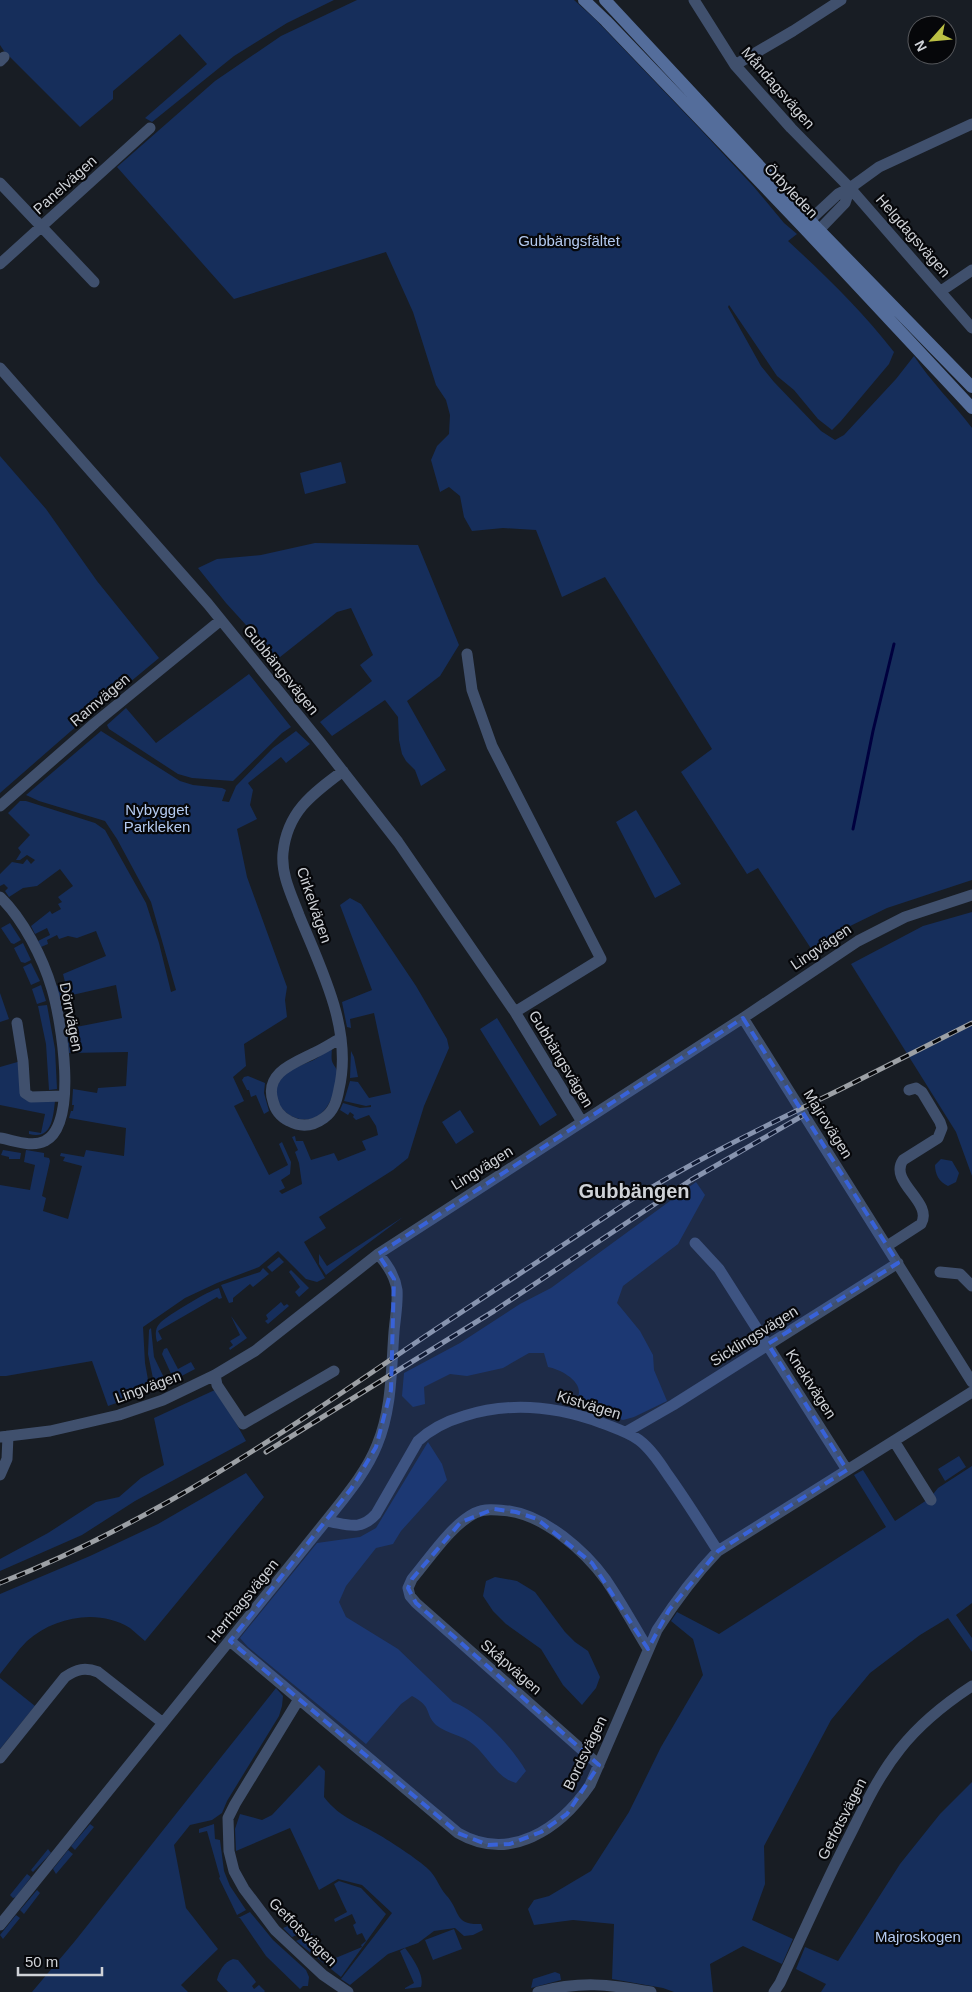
<svg xmlns="http://www.w3.org/2000/svg" width="972" height="1992" viewBox="0 0 972 1992" font-family="Arial,sans-serif">
	<style>
		.green { fill: #162e5b }
		.lines { fill: none; stroke-linecap: round; stroke-linejoin: round }
		.stream { stroke: #00003e; stroke-width: 3 }
		.street { stroke: #40506d; stroke-width: 11 }
		.secondary { stroke: #546d9b; stroke-width: 12 }
		.rail-casing { stroke: #9ca0a5; stroke-width: 5 }
		.rail { stroke: #06070a; stroke-width: 3; stroke-dasharray: 9; stroke-linecap: butt }
		.marked { fill: #3862d8; fill-opacity: 0.2; stroke: #3862d8; stroke-width: 4; stroke-dasharray: 10 6; stroke-linejoin: round }
		.labels { text-anchor: middle; stroke-width: 4.5; stroke-linejoin: round; paint-order: stroke }
		.street-label { font-size: 15px; fill: #cfd2d7; stroke: #06070a }
		.park-label { font-size: 15px; fill: #b4caf0; stroke: #06070a }
		.district-label { font-size: 20px; font-weight: bold; fill: #cfd2d7; stroke: #06070a }
	</style>
	<rect width="100%" height="100%" fill="#181d24"/>
	<path class="green" d="M0,0H334L287,23L234,56L152,122L145,118L207,64L180,34L113,91V99L80,127L4,51L0,45Z
		M357,0H574L595,19L702,131L754,187L784,223L797,234L788,241C826,276 862,311 894,352L889,364L841,421L832,430L818,419L794,390L777,376L729,305L728,307L761,366L774,382L821,431L835,440L844,435L896,379L914,356C931,382 953,403 972,428V880L887,908L844,929L812,950L758,868L747,874L681,772L712,749L605,577L562,597L536,530L503,528L472,531L464,517L460,496L449,487L440,492L431,460L437,446L449,434L450,415L446,400L436,385L413,312L386,252L234,299L117,167L215,81L281,36Z
		M0,456L46,509L97,581L159,658L71,731L0,793Z
		M341,462L346,483L305,494L300,473Z
		M315,543L418,545L459,645L440,676L407,701L446,770L421,786L415,770L406,761L402,754L399,740L398,717L385,700L332,736L320,722L372,681L360,665L373,655L351,608L337,612L275,661L265,646L226,603L198,568L217,559L261,555Z
		M249,674L291,727L282,733L233,781L192,778L178,774L109,729L107,725L126,708L156,743Z
		M101,731L180,781L193,785L222,788L226,790L222,801L229,802L236,786L273,748L296,731L310,744L286,763L281,757L248,783L253,790L250,805L257,819L237,829L247,877L287,987L285,1000L287,1017L244,1044L246,1066L233,1077L244,1101L234,1106L269,1175L288,1165L279,1144L282,1142L291,1162L290,1174L281,1180L285,1188L279,1191L282,1194L302,1184L299,1163L295,1152L298,1150L292,1137L295,1136L296,1141H303L311,1160L334,1153L338,1161L366,1150L362,1141L378,1135L376,1126L369,1115L356,1120L353,1117L354,1115L350,1112L348,1115L340,1110L343,1103L360,1108L371,1107V1105L366,1106L344,1101L350,1081L358,1082L369,1098L391,1093L374,1013L350,1019L351,1028L347,1027L342,1002L372,990L340,905L350,898L361,904L416,986L447,1039L449,1048L424,1106L408,1158L393,1170L319,1217L326,1228L304,1242L325,1278L317,1282L306,1279L278,1251L259,1267L217,1283L185,1298L143,1327L145,1363L150,1391L108,1406L92,1361L6,1376H0V1185L30,1190L35,1165L24,1162L26,1150L44,1153V1157L49,1158L50,1161L42,1196L46,1198L43,1211L68,1219L82,1166L63,1161L65,1157L60,1156L61,1153L84,1157L86,1150L124,1156L126,1128L69,1118L71,1111H73L74,1105H72L73,1089L97,1093L98,1088L126,1086L128,1052L69,1053L66,1029L122,1018L116,985L59,998L56,986L65,982L63,974L106,956L96,931L77,938L68,936L59,939L57,935L47,940L48,944L41,947L38,941L50,935L47,928L35,934L31,926L50,911L52,914L61,909L58,904L62,902L58,897L73,886L60,869L37,886L23,888L9,897L5,891L8,888L4,884L0,886V874L12,862L23,864L27,859L31,864L35,860L27,855L20,860H16L21,852L18,848L30,835L8,813L20,801H26L95,823L105,830L146,903L159,943L171,992L176,990L151,902L117,839L105,821L39,801L26,795Z
		M636,810L681,884L655,898L616,822Z
		M972,912V1176L956,1132L851,964L923,926Z
		M10,923L21,940L14,944L11,943L1,928Z
		M23,943L31,960L25,963L21,962L14,948Z
		M31,963L40,981L31,985L23,967Z
		M41,985L46,1001L37,1004L32,989Z
		M0,993L9,1019L0,1022Z
		M47,1005L55,1049L57,1089L49,1090L46,1044L38,1006Z
		M497,1018L557,1115L540,1126L480,1029Z
		M332,1046C332,1051 331,1057 332,1061C333,1065 337,1068 337,1072C338,1078 334,1088 333,1094C316,1146 259,1107 281,1079C290,1066 304,1066 317,1058C322,1055 327,1050 332,1046Z
		M351,1051L354,1057L358,1077L350,1078Z
		M21,1061L23,1093L55,1101C53,1118 52,1140 29,1134V1131L41,1133L45,1114L0,1105V1067Z
		M248,1076L265,1083L264,1093L269,1111L264,1114L256,1095L251,1097L249,1090H247L242,1080L244,1077Z
		M460,1110L474,1132L456,1144L442,1122Z
		M3,1150L21,1153L20,1159H9V1157L1,1155Z
		M941,1159L952,1161L959,1173L956,1182L948,1186C939,1182 935,1174 935,1165Z
		M696,1182L705,1195L678,1244L623,1286L617,1303L640,1331L653,1355L654,1370L667,1401L634,1417L623,1420L575,1405C576,1401 579,1396 579,1392C579,1379 559,1369 548,1367L544,1353H529L503,1368L467,1376L450,1374L424,1387L425,1404L413,1407L402,1396L404,1373L460,1343L520,1304L551,1288Z
		M403,1217L326,1275L319,1264V1254L327,1266Z
		M279,1257L284,1262L272,1272L267,1267Z
		M263,1268L269,1274L253,1287L250,1284L233,1298V1302L229,1303L221,1285L260,1272Z
		M291,1270L309,1288L299,1297L295,1292L300,1287L289,1272Z
		M219,1288L222,1298L219,1299L217,1297L158,1331L162,1339L157,1342C155,1335 155,1328 160,1323C168,1315 208,1291 219,1288Z
		M281,1302L284,1306L287,1304L289,1306L268,1324L265,1321L268,1319L266,1315Z
		M231,1316L247,1338L230,1350L229,1348L233,1345L230,1341L240,1335Z
		M151,1328L154,1357L166,1382L155,1388L148,1354L149,1330Z
		M167,1348L178,1369L191,1362L195,1369L174,1380L162,1354L164,1349Z
		M217,1389L246,1441L135,1501L82,1535L0,1571V1559L48,1533L96,1502L119,1497L141,1478L164,1465L154,1418Z
		M428,1442L442,1464L447,1480L401,1531L393,1544L376,1548L346,1586L339,1602L346,1617L398,1649L453,1702C480,1712 512,1747 526,1771L516,1783C498,1779 488,1757 474,1745C464,1735 447,1734 436,1725C424,1713 433,1707 412,1696L401,1704L366,1744L248,1647L240,1638L317,1543L360,1537L376,1528Z
		M959,1456L966,1467L945,1481L938,1469Z
		M972,1466V1603L956,1615L972,1638V1652L948,1618L920,1635L870,1673L831,1720L764,1846L765,1884L752,1920L793,1939L782,1964L743,1946L710,1964L713,1992H674L663,1988L612,1979L614,1924L573,1920L534,1925L528,1909L534,1900L549,1896L591,1871L629,1812L661,1747L703,1675L693,1639L671,1621L677,1612L719,1634L886,1527L854,1475L863,1470L895,1521L930,1498L938,1488Z
		M246,1473L264,1497L145,1641C140,1637 135,1632 130,1628C98,1608 54,1617 27,1641C17,1651 9,1663 0,1674V1594L90,1556L158,1524Z
		M495,1577L517,1581L535,1592L565,1632L575,1642L588,1651L600,1677L596,1688L582,1705L563,1685L541,1649L506,1624L493,1611L483,1596L486,1581Z
		M0,1678L35,1706L0,1749Z
		M276,1688L283,1696L282,1706L279,1716L227,1801L222,1813L212,1820L190,1825L174,1845L186,1908L218,1949L181,1985L188,1992H32L75,1941Z
		M319,1765L325,1771L324,1797C341,1819 358,1822 381,1836C394,1844 421,1861 431,1872C437,1879 440,1888 446,1895C461,1911 453,1925 481,1924L483,1930L473,1935L464,1936L455,1928L434,1931L418,1943L388,1954L350,1985L341,1979L392,1913L362,1885L338,1879L319,1890L290,1828L236,1851L235,1829L240,1814L262,1820L272,1815Z
		M972,1782V1992H821L826,1984L796,1969L805,1947L838,1961L900,1864L940,1814Z
		M90,1824L94,1827L75,1850L71,1846Z
		M214,1824L215,1839L220,1840L224,1871L230,1886L246,1910L237,1915L219,1878L220,1877L207,1831L199,1833V1829Z
		M48,1849L51,1853L33,1872L31,1870Z
		M68,1850L73,1854L56,1874L53,1869Z
		M27,1874L31,1877L16,1897L13,1898L10,1895Z
		M339,1881L361,1888L386,1914L341,1977L296,1941L312,1934L326,1962L362,1947L361,1945L366,1941L362,1933L357,1935L353,1925L356,1923L352,1914L335,1922L334,1919L347,1912L334,1884Z
		M37,1890L40,1893L24,1914L20,1910Z
		M250,1912L273,1940L306,1970L309,1977L308,1986H303L300,1989L266,1956L240,1918H238Z
		M16,1915L20,1918L3,1939L0,1935Z
		M300,1921L304,1928L299,1930L301,1933L292,1937L283,1928Z
		M454,1929L462,1949L433,1960L425,1940Z
		M405,1948C412,1957 425,1975 421,1987L405,1989V1988L414,1983L400,1951Z
		M233,1959L238,1960L254,1979L256,1982L252,1986L254,1989L259,1985L265,1991L264,1992H228L217,1980C219,1971 224,1962 233,1959Z
		M555,1972L560,1974L561,1980L531,1988L533,1979Z"/>
	<g class="lines">
		<path class="stream" d="M853,829L873,731L894,644"/>
		<path class="street" d="M694,0L735,65L791,128L850,188L972,328
			M0,61L4,57
			M735,65L793,31L841,0
			M0,183L94,282
			M810,220L838,194L850,188L879,167L972,124
			M819,230L845,203L850,188
			M0,264L150,128
			M941,291L972,270
			M0,368L208,604L320,742L398,842L515,1012L582,1122
			M467,654L472,690L492,746L601,959L515,1012
			M0,806L95,723L221,620
			M0,897C23,919 43,958 52,989C61,1019 79,1124 45,1141C32,1148 13,1140 0,1138
			M743,1018L972,1382
			M17,1023L23,1061L25,1093L31,1097L64,1096
			M341,1038C332,1043 323,1049 314,1053C294,1063 264,1073 273,1101C275,1110 281,1117 289,1121C302,1128 313,1126 324,1118C334,1111 337,1100 339,1089C353,1030 321,969 299,915C292,896 281,875 283,853C287,812 312,794 343,771
			M695,1243L719,1269L847,1470
			M887,1246L921,1224C934,1202 888,1182 903,1160L938,1138L942,1128L940,1122L922,1092L916,1088L909,1090
			M940,1272L960,1274L972,1286
			M215,1375L217,1385L243,1424L334,1371
			M626,1432L673,1405L898,1263
			M0,1437L50,1431L119,1415L163,1400L215,1375L255,1351L378,1254L743,1018L858,941L905,917L972,895
			M894,1441L931,1500
			M0,1475L7,1459L8,1436
			M326,1521C347,1524 360,1532 376,1514L418,1441C432,1428 447,1421 464,1416C511,1401 556,1406 602,1423C614,1428 628,1432 639,1440C651,1449 660,1463 668,1475C686,1500 702,1526 718,1551
			M230,1641L458,1833C510,1863 560,1829 590,1785L657,1630C675,1602 695,1575 718,1551L972,1392
			M299,1699L235,1804L228,1818L229,1851L234,1871L244,1889L275,1930L323,1975L348,1992
			M0,1758L65,1677C77,1669 85,1667 98,1672L163,1723
			M599,1765L416,1603L410,1596L408,1588L412,1579C430,1558 451,1525 475,1513C486,1508 498,1510 509,1511C545,1516 585,1551 606,1580C621,1602 634,1626 648,1649
			M0,1925L326,1521C344,1498 366,1473 377,1445C392,1409 391,1371 394,1332C395,1319 398,1304 397,1290C395,1276 387,1264 378,1254
			M538,1992C580,1981 609,1984 651,1992
			M774,1992L780,1983C803,1934 825,1883 850,1835C865,1805 879,1775 900,1749C919,1725 946,1703 972,1686"/>
		<path class="secondary" d="M584,0L606,21L804,228L972,408
			M605,0L819,230L972,387"/>
		<defs>
			<path id="rail" d="M266,1452L494,1311L691,1180L802,1116
				M0,1583C153,1523 289,1429 424,1337C493,1291 562,1245 631,1200C698,1158 770,1124 841,1089C885,1067 928,1045 972,1023"/>
		</defs>
		<use href="#rail" class="rail-casing"/>
		<use href="#rail" class="rail"/>
	</g>
	<path class="marked" d="M743,1018L898,1263L768,1344L847,1470L718,1551L669,1610L648,1649L592,1563L537,1519L516,1512L494,1509L461,1522L412,1579L408,1588L416,1603L599,1765L567,1814L541,1832L510,1844L488,1845L458,1833L230,1641L351,1489L376,1447L391,1390L394,1279L378,1254Z"/>
	<g class="labels">
		<g class="street-label">
			<text transform="translate(778 88) rotate(49)" y="5">Måndagsvägen</text>
			<text transform="translate(65 185) rotate(-42)" y="5">Panelvägen</text>
			<text transform="translate(791 191) rotate(46)" y="5">Örbyleden</text>
			<text transform="translate(913 236) rotate(49)" y="5">Helgdagsvägen</text>
			<text transform="translate(281 670) rotate(51)" y="5">Gubbängsvägen</text>
			<text transform="translate(100 700) rotate(-40)" y="5">Ramvägen</text>
			<text transform="translate(314 905) rotate(71)" y="5">Cirkelvägen</text>
			<text transform="translate(821 947) rotate(-34)" y="5">Lingvägen</text>
			<text transform="translate(71 1017) rotate(79)" y="5">Dörrvägen</text>
			<text transform="translate(561 1059) rotate(59)" y="5">Gubbängsvägen</text>
			<text transform="translate(828 1124) rotate(58)" y="5">Majrovägen</text>
			<text transform="translate(482 1168) rotate(-32)" y="5">Lingvägen</text>
			<text transform="translate(754 1336) rotate(-32)" y="5">Sicklingsvägen</text>
			<text transform="translate(811 1384) rotate(57)" y="5">Knektvägen</text>
			<text transform="translate(148 1387) rotate(-20)" y="5">Lingvägen</text>
			<text transform="translate(589 1405) rotate(17)" y="5">Kistvägen</text>
			<text transform="translate(243 1601) rotate(-51)" y="5">Herrhagsvägen</text>
			<text transform="translate(511 1667) rotate(41)" y="5">Skåpvägen</text>
			<text transform="translate(585 1753) rotate(-64)" y="5">Bordsvägen</text>
			<text transform="translate(842 1819) rotate(-63)" y="5">Getfotsvägen</text>
			<text transform="translate(303 1932) rotate(45)" y="5">Getfotsvägen</text>
		</g>
		<g class="park-label">
			<text x="569" y="246">Gubbängsfältet</text>
			<text x="157" y="815">Nybygget<tspan x="157" dy="17">Parkleken</tspan></text>
			<text x="918" y="1942">Majroskogen</text>
		</g>
		<g class="district-label">
			<text x="634" y="1198">Gubbängen</text>
		</g>
	</g>
	<g transform="translate(932 40) rotate(243)"><circle r="24" fill="#06070a" stroke="#56585c"/>
	<path d="M0-4L9 19L0 12L-9 19Z" fill="#bbc044"/>
	<text y="-8" font-size="14" font-weight="bold" text-anchor="middle" fill="#cfd2d7">N</text>
	</g>
	<path d="M18 1967v8h84v-8" fill="none" stroke="#cfd2d7" stroke-width="2.5"/>
	<text x="25" y="1967" font-size="15" fill="#cfd2d7" stroke="#06070a" stroke-width="4" paint-order="stroke">50 m</text>
</svg>
